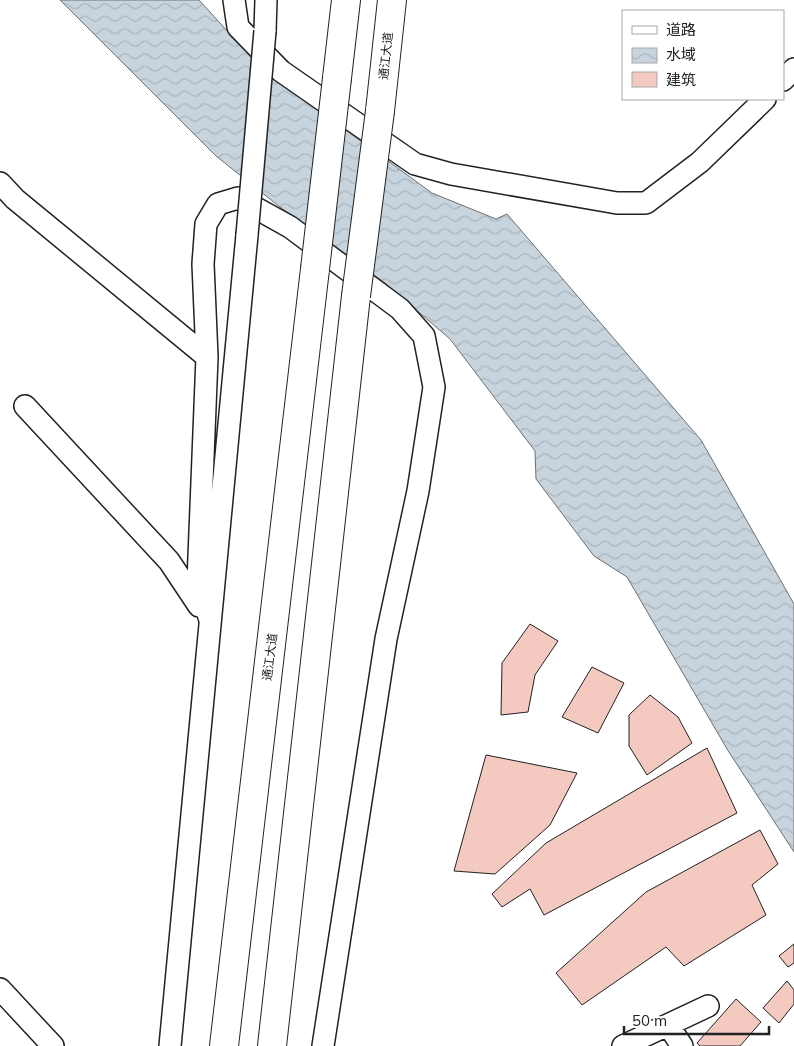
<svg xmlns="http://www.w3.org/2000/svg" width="794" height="1046" viewBox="0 0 794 1046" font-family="Mulish,'Noto Sans SC',sans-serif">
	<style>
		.water { fill: url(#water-waves); stroke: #6f6f6f }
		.building { fill: #f3c9c0; stroke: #222 }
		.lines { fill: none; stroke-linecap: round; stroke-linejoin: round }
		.minor-casing { stroke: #222; stroke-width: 24 }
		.highway-casing { stroke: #222; stroke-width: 30 }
		.minor { stroke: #fff; stroke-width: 21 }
		.highway { stroke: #fff; stroke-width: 28 }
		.minor-bridge-casing { stroke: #222; stroke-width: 24; stroke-linecap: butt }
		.highway-bridge-casing { stroke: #222; stroke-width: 30; stroke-linecap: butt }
		.minor-bridge { stroke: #fff; stroke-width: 21 }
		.highway-bridge { stroke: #fff; stroke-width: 28 }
		.labels { text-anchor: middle; stroke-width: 4; stroke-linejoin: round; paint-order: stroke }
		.street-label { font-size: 12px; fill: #222; stroke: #fff }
	</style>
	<defs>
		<pattern id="water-waves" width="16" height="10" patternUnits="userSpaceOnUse" patternTransform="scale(1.25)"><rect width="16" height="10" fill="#c7d3dd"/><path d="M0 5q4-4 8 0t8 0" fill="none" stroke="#abb5bd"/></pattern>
	</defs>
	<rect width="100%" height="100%" fill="#fff"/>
	<path class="water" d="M60,0H199L250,56L288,88L432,193L496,219L507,214L701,440L794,604V852L727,749L627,577L594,556L536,479L535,451L450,339L385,283L280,207L216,156Z"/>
	<path class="building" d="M530,624L558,641L535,675L528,712L501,715L502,663Z
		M592,667L624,683L598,733L562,717Z
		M650,695L678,717L692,743L647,775L629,746V715Z
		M707,748L737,813L544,915L530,889L502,907L492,894L546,843Z
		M486,755L577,773L550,825L495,874L454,871Z
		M760,830L778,864L752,885L766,915L684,966L666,947L582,1005L556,973L646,892Z
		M794,944V963L788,967L779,956Z
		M787,981L794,990V1004L779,1023L763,1008Z
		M736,999L761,1022L740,1046H700L697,1043Z"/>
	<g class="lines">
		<defs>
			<path id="minor" d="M234,0L238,27L281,71L415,164L451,174L617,203H646L700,162L765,99
				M265,31L266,0
				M783,80L794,69
				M0,183L15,199L207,357
				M25,406L169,561L199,606
				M210,620L198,582L207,357L203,264L206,224L218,204L238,198L290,227L400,309L424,336L434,387L418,491L386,639L323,1046
				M0,989L53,1046
				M668,1025L682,1046
				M170,1046L247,235
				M623,1046L708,1006"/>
			<path id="highway" d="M337,78L346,0
				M380,111L392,0
				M224,1046L315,269
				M272,1046L356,296"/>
		</defs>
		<use href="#minor" class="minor-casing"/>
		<use href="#highway" class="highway-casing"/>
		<use href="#minor" class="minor"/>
		<use href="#highway" class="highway"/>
		<defs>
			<path id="minor-bridge" d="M247,235L265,31"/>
			<path id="highway-bridge" d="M315,269L337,78
				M356,296L380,111"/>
		</defs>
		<use href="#minor-bridge" class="minor-bridge-casing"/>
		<use href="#highway-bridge" class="highway-bridge-casing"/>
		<use href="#minor-bridge" class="minor-bridge"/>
		<use href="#highway-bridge" class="highway-bridge"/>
	</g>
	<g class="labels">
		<g class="street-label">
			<text transform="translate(386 56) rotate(-84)" y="4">通江大道</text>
			<text transform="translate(270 657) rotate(-83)" y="4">通江大道</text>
		</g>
	</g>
	<rect x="622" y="10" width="162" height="90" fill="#ffffff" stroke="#a7a7a7"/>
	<rect x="632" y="26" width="25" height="8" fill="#ffffff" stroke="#a7a7a7"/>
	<text x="666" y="35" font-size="15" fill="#222222">道路</text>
	<rect x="632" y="48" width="25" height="15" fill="url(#water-waves)" stroke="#a7a7a7"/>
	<text x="666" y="60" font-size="15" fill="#222222">水域</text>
	<rect x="632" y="72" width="25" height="15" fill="#f3c9c0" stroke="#a7a7a7"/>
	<text x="666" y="85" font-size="15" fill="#222222">建筑</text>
	<path d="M624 1026v8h145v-8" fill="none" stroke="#222222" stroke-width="2.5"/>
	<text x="632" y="1026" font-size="15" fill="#222222" stroke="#ffffff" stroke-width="4" paint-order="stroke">50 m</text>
</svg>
